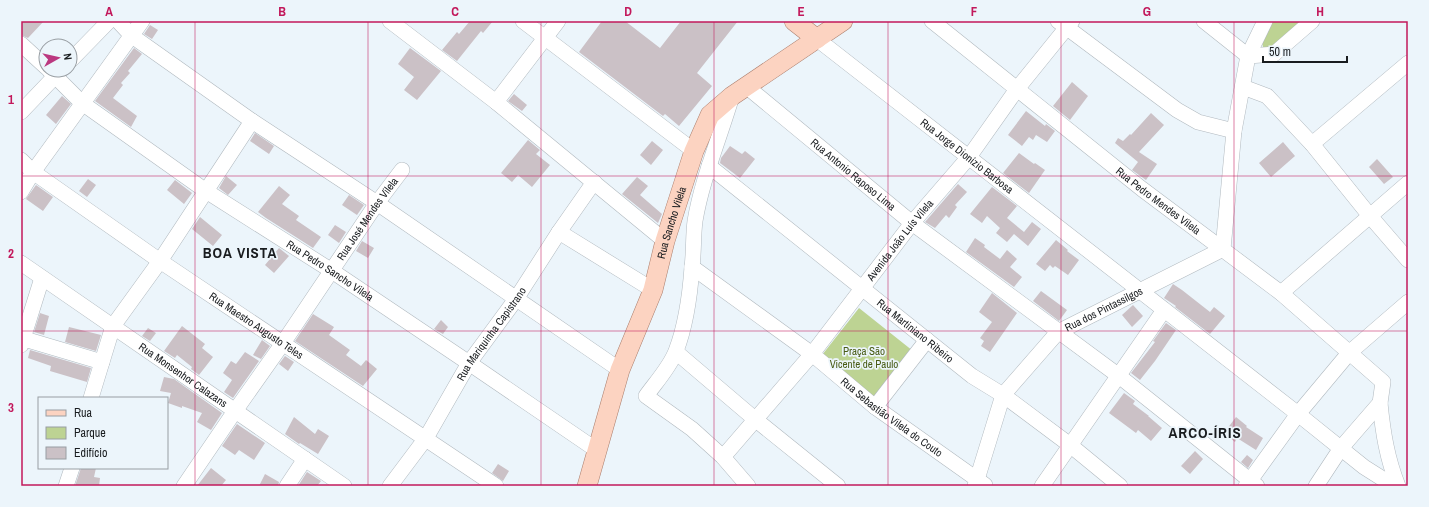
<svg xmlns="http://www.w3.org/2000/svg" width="1429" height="507" viewBox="0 0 1429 507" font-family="'Archivo Narrow',sans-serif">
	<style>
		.green { fill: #bdd393 }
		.building { fill: #cbc1c6 }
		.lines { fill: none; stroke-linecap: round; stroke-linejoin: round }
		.minor-casing { stroke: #b1b9bf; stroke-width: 16 }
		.major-casing { stroke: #ab7f6e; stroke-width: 20 }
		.minor { stroke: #fff; stroke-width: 15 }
		.major { stroke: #fcd3c1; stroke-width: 19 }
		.grid { fill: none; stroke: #c2185b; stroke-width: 1; stroke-opacity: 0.55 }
		.labels { text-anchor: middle; stroke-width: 3.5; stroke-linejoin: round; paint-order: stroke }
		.street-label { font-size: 11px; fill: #191c1f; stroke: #ecf5fb }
		.park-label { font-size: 11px; fill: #485b14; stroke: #ecf5fb }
		.district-label { font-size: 15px; font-weight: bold; letter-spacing: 1px; fill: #191c1f; stroke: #ecf5fb }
		.neatline { fill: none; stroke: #c2185b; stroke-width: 1.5 }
		.grid-label { font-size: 13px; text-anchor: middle; font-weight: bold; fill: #c2185b }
	</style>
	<rect width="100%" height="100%" fill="#ecf5fb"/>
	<path class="green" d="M1273,21H1303L1271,48H1264L1263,47L1262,42Z
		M859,308L913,351L868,407L815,364Z"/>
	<path class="building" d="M21,21H44L28,38L21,35Z
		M470,21H493L483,33L481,31L457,61L442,50L457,32L459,34Z
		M602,21H625L660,48L681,21H738L697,73L712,86L679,126L665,114L663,116L579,52Z
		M150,25L158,30L152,39L144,34Z
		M134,48L142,54L128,71L130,73L121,83L123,85L113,98L137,116L131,127L95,101Z
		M410,48L441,71L417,100L404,90L414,77L398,64Z
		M1072,82L1088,96L1070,120L1053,106Z
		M514,94L527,105L522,111L508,101Z
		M62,96L71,104L56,124L46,115Z
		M1026,111L1045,126L1046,124L1055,131L1047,142L1036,135L1033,140L1029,137L1022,146L1008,135Z
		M1151,113L1164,125L1139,152L1157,164L1146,180L1132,170L1138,162L1115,143L1118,138L1123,141L1130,134L1131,135Z
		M255,133L274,146L269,154L250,141Z
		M528,140L540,150L536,154L550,165L532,187L518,175L512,182L501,173Z
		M652,141L663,150L651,165L640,155Z
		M1283,142L1295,156L1271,177L1259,163Z
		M730,146L742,154L745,151L755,159L740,178L720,163L721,158Z
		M1019,153L1034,164L1035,163L1045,170L1029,193L1003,173Z
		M1377,159L1393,177L1384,184L1369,167Z
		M226,176L237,185L228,195L219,188Z
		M637,177L648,186L640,195L662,214L658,223L622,194Z
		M88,179L96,185L87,197L79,191Z
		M175,180L192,193L184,204L167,190Z
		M958,184L967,192L955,205L957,207L949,218L946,215L935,228L925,222Z
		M36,185L53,197L43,211L26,199Z
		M279,186L290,195L282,204L299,216L296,220L321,237L313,248L266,218L258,212Z
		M992,187L1017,206L1007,218L1024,232L1032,222L1041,229L1028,246L1014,234L1007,242L996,233L1000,228L987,216L982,223L970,214Z
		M349,195L364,205L357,215L342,205Z
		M200,217L222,235L213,246L192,229Z
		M335,225L346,232L339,243L328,235Z
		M975,238L985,245L984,247L1000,259L1007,250L1017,259L1010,267L1022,277L1014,287L966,252Z
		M1056,240L1068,250L1067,251L1079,260L1068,275L1055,266L1053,268L1050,265L1045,271L1036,264Z
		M362,241L374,248L368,258L356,251Z
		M279,248L289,256L274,273L265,265Z
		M1173,284L1182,290L1210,312L1214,307L1225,316L1210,334L1175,307L1176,306L1164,298Z
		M1041,291L1067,310L1059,321L1033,301Z
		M992,293L1017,313L990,352L981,346L984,341L980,338L992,322L979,312Z
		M1133,305L1143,316L1132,327L1122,315Z
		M40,313L49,316L44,335L34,332Z
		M313,314L334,327L329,335L350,350L346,355L361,366L366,360L377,369L363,386L295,341Z
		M441,320L448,327L443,334L434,329Z
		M1166,323L1176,330L1155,361L1140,380L1131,373L1155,342L1153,341Z
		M182,326L205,344L202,348L213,357L199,375L191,369L192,367L177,355L175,358L164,351Z
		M69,327L101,335L96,351L65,342Z
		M148,328L156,333L150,341L142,336Z
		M262,340L270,346L261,359L253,355Z
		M30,350L91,368L87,382L50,371L51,366L28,358Z
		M245,352L259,361L233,398L224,392L232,380L223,373L231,361L236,364Z
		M285,356L294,362L288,371L279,364Z
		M164,377L174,379L222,413L211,430L197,422L202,413L182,406V408L168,403L171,393L160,391Z
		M1124,393L1135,401L1133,404L1149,416H1148L1162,428L1151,441L1138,430L1136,433L1109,413Z
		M294,417L315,434L318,429L329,436L318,454L300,443L299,444L285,434Z
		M1236,417L1247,426L1246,427L1263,438L1256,450L1237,438L1235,442L1224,433Z
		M237,424L265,443L254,460L239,450L235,455L222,446Z
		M1195,451L1203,459L1190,474L1181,466Z
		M1247,455L1253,460L1248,468L1241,462Z
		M498,464L509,471L503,481L492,473Z
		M81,468H96L94,477L100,478L99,486H75Z
		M211,468L226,480L221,486H197Z
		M307,472L321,481L317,486H298Z
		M265,474L279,482L278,486H259Z"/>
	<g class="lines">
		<defs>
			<g id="minor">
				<path d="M118,21L132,36L252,121L377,203L620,370"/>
				<path d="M390,21L496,102L665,241"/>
				<path d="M523,21L694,151"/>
				<path id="s1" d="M932,21L1142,189L1281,293L1383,382L1380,403L1341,448L1316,486"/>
				<path d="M1058,21L1177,110L1198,122L1234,131"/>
				<path d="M1204,21L1248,56L1274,54L1312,21"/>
				<path id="s2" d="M817,39L1298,414L1364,467L1394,486"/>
				<path d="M21,44L46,67"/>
				<path d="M70,61L109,21"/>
				<path id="s3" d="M49,70L82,103L206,191L332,271L469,363L598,451"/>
				<path id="s4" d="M746,86L912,223L1119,376L1257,486"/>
				<path d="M1243,87L1267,96L1312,144L1370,216L1408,260"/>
				<path d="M732,96C720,137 702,179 695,221C693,236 694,252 692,267C690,295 686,325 676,351C670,367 656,382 646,396L692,429L723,457L748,486"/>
				<path d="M496,102L558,21"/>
				<path d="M21,112L61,70"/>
				<path d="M1312,144L1408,63"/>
				<path id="s5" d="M21,160L33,172L160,261L496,486"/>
				<path id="s6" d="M709,166L972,376L1003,395L1070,445L1120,486"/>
				<path d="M21,192L33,172L142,21"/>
				<path d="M559,232L653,290"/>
				<path id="s7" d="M21,263L344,486"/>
				<path id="s8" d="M692,267L812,354L875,407L985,485"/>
				<path d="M1281,293L1408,183"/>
				<path d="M21,338L102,362"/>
				<path d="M21,345L42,278"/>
				<path d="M676,352L756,420L838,486"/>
				<path d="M91,398L113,326L160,261L252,121"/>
				<path d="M1380,403C1383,433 1387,458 1398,486"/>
				<path d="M875,407L927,340"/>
				<path id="s9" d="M723,457L812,354L912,223L969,157L1017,89L1072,21"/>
				<path d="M66,486L72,468"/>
				<path id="s10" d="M184,486L235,411L283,343L377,203L402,170"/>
				<path d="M287,486L305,459"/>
				<path id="s11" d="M390,486L426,438L469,363L516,299L559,232L594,182"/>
				<path id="s12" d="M975,486L1003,395L1058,332L1223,249L1234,131L1248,56L1265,21"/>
				<path d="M1042,486L1164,310"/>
				<path d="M1246,486L1298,414L1349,353L1408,302"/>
			</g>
			<g id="major">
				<path d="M794,21L817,39"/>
				<path id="s13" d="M587,486L620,370L653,290L665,241L694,151L710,115L732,96L843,21"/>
			</g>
		</defs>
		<use href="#minor" class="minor-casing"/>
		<use href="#major" class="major-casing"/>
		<use href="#minor" class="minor"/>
		<use href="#major" class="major"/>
	</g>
	<path class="grid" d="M195,21V486M368,21V486M541,21V486M714,21V486M888,21V486M1061,21V486M1234,21V486M21,176H1408M21,331H1408"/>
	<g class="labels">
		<g class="street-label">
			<text dy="4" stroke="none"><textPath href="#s2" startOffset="190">Rua Jorge Dionízio Barbosa</textPath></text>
			<text dy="4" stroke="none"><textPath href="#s4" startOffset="139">Rua Antonio Raposo Lima</textPath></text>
			<text dy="4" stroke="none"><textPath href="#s1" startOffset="289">Rua Pedro Mendes Vilela</textPath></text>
			<text dy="4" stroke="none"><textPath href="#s10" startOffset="324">Rua José Mendes Vilela</textPath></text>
			<text dy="4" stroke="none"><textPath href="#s13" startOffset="277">Rua Sancho Vilela</textPath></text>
			<text dy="4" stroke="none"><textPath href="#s9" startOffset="280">Avenida João Luís Vilela</textPath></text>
			<text dy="4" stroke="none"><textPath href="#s3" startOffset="346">Rua Pedro Sancho Vilela</textPath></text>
			<text dy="4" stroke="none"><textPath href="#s12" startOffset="230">Rua dos Pintassilgos</textPath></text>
			<text dy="4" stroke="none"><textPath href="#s5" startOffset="288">Rua Maestro Augusto Teles</textPath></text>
			<text dy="4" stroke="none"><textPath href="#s6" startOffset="264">Rua Martiniano Ribeiro</textPath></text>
			<text dy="4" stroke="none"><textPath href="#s11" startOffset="183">Rua Mariquinha Capistrano</textPath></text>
			<text dy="4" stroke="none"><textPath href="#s7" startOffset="197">Rua Monsenhor Calazans</textPath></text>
			<text dy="4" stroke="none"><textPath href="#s8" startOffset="250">Rua Sebastião Vilela do Couto</textPath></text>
		</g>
		<g class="park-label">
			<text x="864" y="355">Praça São<tspan x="864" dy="13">Vicente de Paulo</tspan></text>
		</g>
		<g class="district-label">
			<text x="240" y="258">BOA VISTA</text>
			<text x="1205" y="438">ARCO-ÍRIS</text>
		</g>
	</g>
	<rect width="1429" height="507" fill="none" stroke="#ecf5fb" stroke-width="44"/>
	<rect x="38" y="397" width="130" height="72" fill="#ecf5fb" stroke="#989ea3"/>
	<rect x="46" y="410" width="20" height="6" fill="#fcd3c1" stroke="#989ea3"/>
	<text x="74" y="417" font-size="12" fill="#191c1f">Rua</text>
	<rect x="46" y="427" width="20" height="12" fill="#bdd393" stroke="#989ea3"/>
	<text x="74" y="437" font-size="12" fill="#191c1f">Parque</text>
	<rect x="46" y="447" width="20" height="12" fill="#cbc1c6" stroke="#989ea3"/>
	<text x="74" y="457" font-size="12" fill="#191c1f">Edifício</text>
	<g transform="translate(58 58) rotate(82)"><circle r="19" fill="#ecf5fb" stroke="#989ea3"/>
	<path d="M0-3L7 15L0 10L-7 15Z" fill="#bb3880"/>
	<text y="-6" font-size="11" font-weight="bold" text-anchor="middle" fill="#191c1f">N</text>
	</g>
	<path d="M1263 56v6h84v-6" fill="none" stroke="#191c1f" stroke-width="2"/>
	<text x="1269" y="56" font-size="12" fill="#191c1f" stroke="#ecf5fb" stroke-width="3" paint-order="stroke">50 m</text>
	<rect x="22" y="22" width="1385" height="463" class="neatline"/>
	<g class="grid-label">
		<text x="109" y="16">A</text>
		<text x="282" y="16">B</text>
		<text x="455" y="16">C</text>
		<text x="628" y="16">D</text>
		<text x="801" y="16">E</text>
		<text x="974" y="16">F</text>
		<text x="1147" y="16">G</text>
		<text x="1320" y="16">H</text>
		<text x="11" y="104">1</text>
		<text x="11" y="258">2</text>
		<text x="11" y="412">3</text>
	</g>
</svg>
